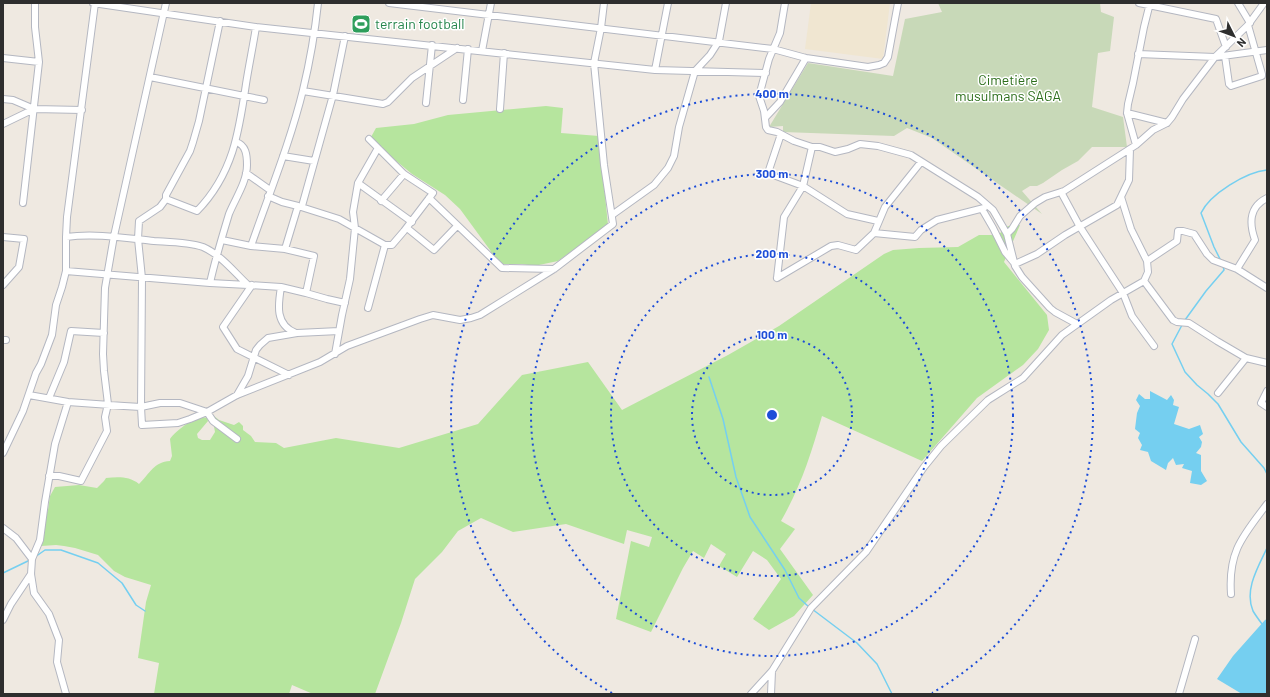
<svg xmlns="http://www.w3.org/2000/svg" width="1270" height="697" viewBox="0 0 1270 697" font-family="Barlow,sans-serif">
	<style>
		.education { fill: #f0e6d1 }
		.green { fill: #b6e59e }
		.cemetery { fill: #c8d9b8 }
		.water { fill: #75cff0 }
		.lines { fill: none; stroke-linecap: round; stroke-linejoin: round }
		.stream { stroke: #75cff0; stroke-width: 1.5 }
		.minor-casing { stroke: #b4b7c1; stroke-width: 8 }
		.minor { stroke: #fff; stroke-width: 6 }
		.ring { fill: none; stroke: #1d4ed8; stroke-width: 2; stroke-dasharray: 2 4 }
		.labels { text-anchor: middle; stroke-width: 3; stroke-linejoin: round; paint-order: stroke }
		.leisure-label { font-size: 14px; fill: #27864d; stroke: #fff; text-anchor: start }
		.park-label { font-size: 14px; fill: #2c6e1b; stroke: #fff }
		.centre { fill: #1d4ed8; stroke: #fff; stroke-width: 2 }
		.ring-label { font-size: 12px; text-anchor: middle; font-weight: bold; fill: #1d4ed8; stroke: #fff; stroke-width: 3; stroke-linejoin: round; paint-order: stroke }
	</style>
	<rect width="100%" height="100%" fill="#efe9e1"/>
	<path class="education" d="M811,3H890L883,59L805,49Z"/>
	<path class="green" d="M546,106L563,108L561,133L599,136L608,225L558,261L534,266L522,264H503L493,256L490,250L460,209L445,195L412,174L389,155L371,137L376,128L414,124L448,115Z
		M1020,225L1004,262L1047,315L1049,330L1038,349L1023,365L977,398L922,461L822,416C811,454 801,486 781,521L795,529L780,549L813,595L794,616L769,630L753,619L781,579L767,560L753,551L737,577L719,566L726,554L711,544L704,558L693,551L683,568L651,632L616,619L631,541L649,547L652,537L627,530L624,544L566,524L513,532L481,518L458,531L442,552L415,579L401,623L375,694H313L292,685L289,694H154L159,663L138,658L146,602L151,585L125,577L114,571L98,555L75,548L64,546L56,545L41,546L44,519L48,510L50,496L55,487L79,485L97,488L104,481L106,478C118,477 129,476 139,484C150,473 154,462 170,461L172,456L170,439C177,430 196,415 207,418L208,421L197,434L198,438L202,440H210L215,432L213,421L214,416L219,420L234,425L239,422L243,426V430L251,436L255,442L276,443L284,448L336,438L399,448L478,424L522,375L588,362L622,410L728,355L779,326L884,254L893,250L919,248L958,247L979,235H998L1008,226Z"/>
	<path class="cemetery" d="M938,3H1100L1101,12L1114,17L1110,51L1098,53L1092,107L1123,117L1127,147H1092L1078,161L1062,170L1043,183L1037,186H1030L1022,191L1042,214L932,138L907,128L894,136L783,132V126L769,127L808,63L893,76L905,19L942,12Z"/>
	<path class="water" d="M1150,391L1167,400L1171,395L1174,400L1173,405L1179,407L1174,424L1189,429L1200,425L1203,434L1199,437L1202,442L1201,447L1196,453L1201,455V471L1207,481L1201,485L1190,483L1192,471L1182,468L1184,464L1176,465L1173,458L1168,463L1166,470L1151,461L1148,452L1140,450L1142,445L1138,438L1140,433L1135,429L1137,413L1140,406L1136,400L1139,394L1145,399H1150Z
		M1267,619V694H1242L1217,679L1233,656L1265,620Z"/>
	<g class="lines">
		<path class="stream" d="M1221,261L1214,247L1201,213C1210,194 1246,172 1267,170
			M1185,320L1206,291L1224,270L1223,266
			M1182,325L1172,344L1185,372L1197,385L1208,394L1218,404L1241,442L1264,468L1267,474
			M709,377L723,419L736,477L750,517L785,570L799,598L809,607
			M35,557L45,550H61L98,563L122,583L136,605L145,611
			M3,573L30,560
			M812,609L857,643L877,664L892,694
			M1262,624C1259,620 1256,616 1253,611C1244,590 1258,567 1267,548"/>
		<defs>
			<path id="minor" d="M93,3L256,27L655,70L766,73
				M389,3L773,49L806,58L868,67L879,65L884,63L888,57L898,3
				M785,3L780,33L769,59L759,96L764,111L766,127L768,130L777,132L794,141L812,147H820L835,152L848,149L860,144L878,146L911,155L978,197L993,210L1007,234L1015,266L1022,277L1050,308L1055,312L1077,324
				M1139,3L1216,19L1226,47
				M1238,3L1250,23
				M220,21L199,121L193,142L190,151L166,195V199L197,211C233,174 239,132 246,84C249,65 253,46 256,27
				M482,51L491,3
				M1138,54L1215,57L1267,50
				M1225,56L1229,84L1231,86L1262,76V74L1248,25
				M3,58L39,62
				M655,70L668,3
				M150,77L264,100
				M303,91L383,104L388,102L412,78L457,48
				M3,99L13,100L34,109
				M463,100L468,49
				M426,103L432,45
				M500,109L504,53
				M1127,113L1167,123
				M765,118L780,102L806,58
				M3,124L34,109L82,110
				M781,134L768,173L803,186L847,214L878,221
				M1136,145L1127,113L1128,104L1133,83L1144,27L1150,3
				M378,148L358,183L412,222
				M283,156L314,161
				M246,173L270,190
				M1061,192L1080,227L1123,293L1132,316L1154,346
				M268,196L282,202L298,206L285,249
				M429,198L502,268L554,269
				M166,199L160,207L139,221L138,239L142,278L141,407L142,425L178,423L190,419L207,412L237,395L320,362L347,346L420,319L433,315L460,320L471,318L480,315L554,269L613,224L604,165L594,63L601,28L604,3
				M381,201L404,174
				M23,203L39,62L35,27V3
				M298,206L339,219L385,245H392L404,231L433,193L404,174L369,139
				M302,206L333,95L345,36
				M982,209L993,228L1005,252L1015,264L1037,254L1065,235L1117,205L1129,180L1130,149
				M612,215L654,185L668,168L674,156L679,127L695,71L710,55L719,41L726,3
				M407,228L434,250L457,226
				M874,233L915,237L921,230L937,220L984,208
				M1007,234L1012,229L1020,216L1035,203L1045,197L1064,191L1136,145L1153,130L1167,123L1172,117L1183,99L1215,57L1248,25L1264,3
				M3,237L24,239L19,267L3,285
				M66,237C95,233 125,238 154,241C170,242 189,242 203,247C221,255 234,272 248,285L281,287L306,293
				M222,240L251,246L285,249L314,256L306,293L327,299L345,303
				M251,246C269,194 290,143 303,90C310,61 315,32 318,3
				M1147,261L1177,241L1178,231H1183L1194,234L1207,254L1213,260L1237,269L1267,288
				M1237,269L1255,240C1249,223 1249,207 1267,198
				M66,271L210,283L248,285
				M777,278L831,246L838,245L856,250L874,233L885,207L921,162
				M777,278L784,217L803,186L812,147
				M1144,281L1173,320L1177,322L1189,323L1217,341L1246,358L1267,363
				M210,283C215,260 222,237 229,214C235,199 247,182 247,165C247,155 246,145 236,142
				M252,285L223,327L237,349L289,375
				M281,287C278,305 275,325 296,333
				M368,308L385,245
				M3,340H6
				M335,354L342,315L350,279L355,228L353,212L358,183
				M1267,391L1261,403L1267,407
				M1218,393L1246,358
				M29,395L68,402L124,406L141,407L160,403H180L207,412L213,421L237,439
				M237,395L248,376L256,350L260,345L268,338L297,333L339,331
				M49,398L64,362L71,331L104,333
				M3,453L23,411L36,373L41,364L52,335L56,305L62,287L66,271V237L67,217L95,3
				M49,476H59L81,481L107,431L105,417L108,404L104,371L103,354L105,288L114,236L166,3
				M3,528L16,538L32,559
				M1231,594C1228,551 1243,536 1267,504
				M3,620L11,604L31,574
				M66,694L57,662L59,640L49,614L34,593L31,574L32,559L40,540L45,502L55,444L68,402
				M751,694L772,671L811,608L866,552L924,467L941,446L988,400L1023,378L1062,335L1111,300L1144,281L1148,272L1147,261L1131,229L1121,197
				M771,694L772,671
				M1179,694L1195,639"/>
		</defs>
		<use href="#minor" class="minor-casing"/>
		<use href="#minor" class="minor"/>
	</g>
	<g class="ring">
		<circle cx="772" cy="415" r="80"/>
		<circle cx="772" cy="415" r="161"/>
		<circle cx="772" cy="415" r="241"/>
		<path d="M612 693A321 321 0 1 1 932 693"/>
	</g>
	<defs>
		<symbol id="stadium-square" viewBox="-11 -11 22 22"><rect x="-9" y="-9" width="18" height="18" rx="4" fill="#2e9e5b" stroke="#fff"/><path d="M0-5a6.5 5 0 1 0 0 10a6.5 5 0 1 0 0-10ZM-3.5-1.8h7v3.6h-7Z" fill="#fff"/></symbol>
	</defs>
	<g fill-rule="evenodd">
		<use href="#stadium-square" x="350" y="13" width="22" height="22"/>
	</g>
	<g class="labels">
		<g class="leisure-label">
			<text x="375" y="29">terrain football</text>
		</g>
		<g class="park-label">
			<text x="1008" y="85">Cimetière<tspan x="1008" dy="16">musulmans SAGA</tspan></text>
		</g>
	</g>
	<circle cx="772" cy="415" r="6" class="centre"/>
	<g class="ring-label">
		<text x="772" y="98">400 m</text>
		<text x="772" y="178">300 m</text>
		<text x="772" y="258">200 m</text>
		<text x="772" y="339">100 m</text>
	</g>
	<rect width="1270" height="697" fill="none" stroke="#2e2e2e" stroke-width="8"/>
	<g transform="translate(1234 36) rotate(132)" stroke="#ffffff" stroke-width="3" paint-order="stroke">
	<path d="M0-3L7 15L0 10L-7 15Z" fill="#2e2e2e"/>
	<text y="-6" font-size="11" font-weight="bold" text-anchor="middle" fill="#2e2e2e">N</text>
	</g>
</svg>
